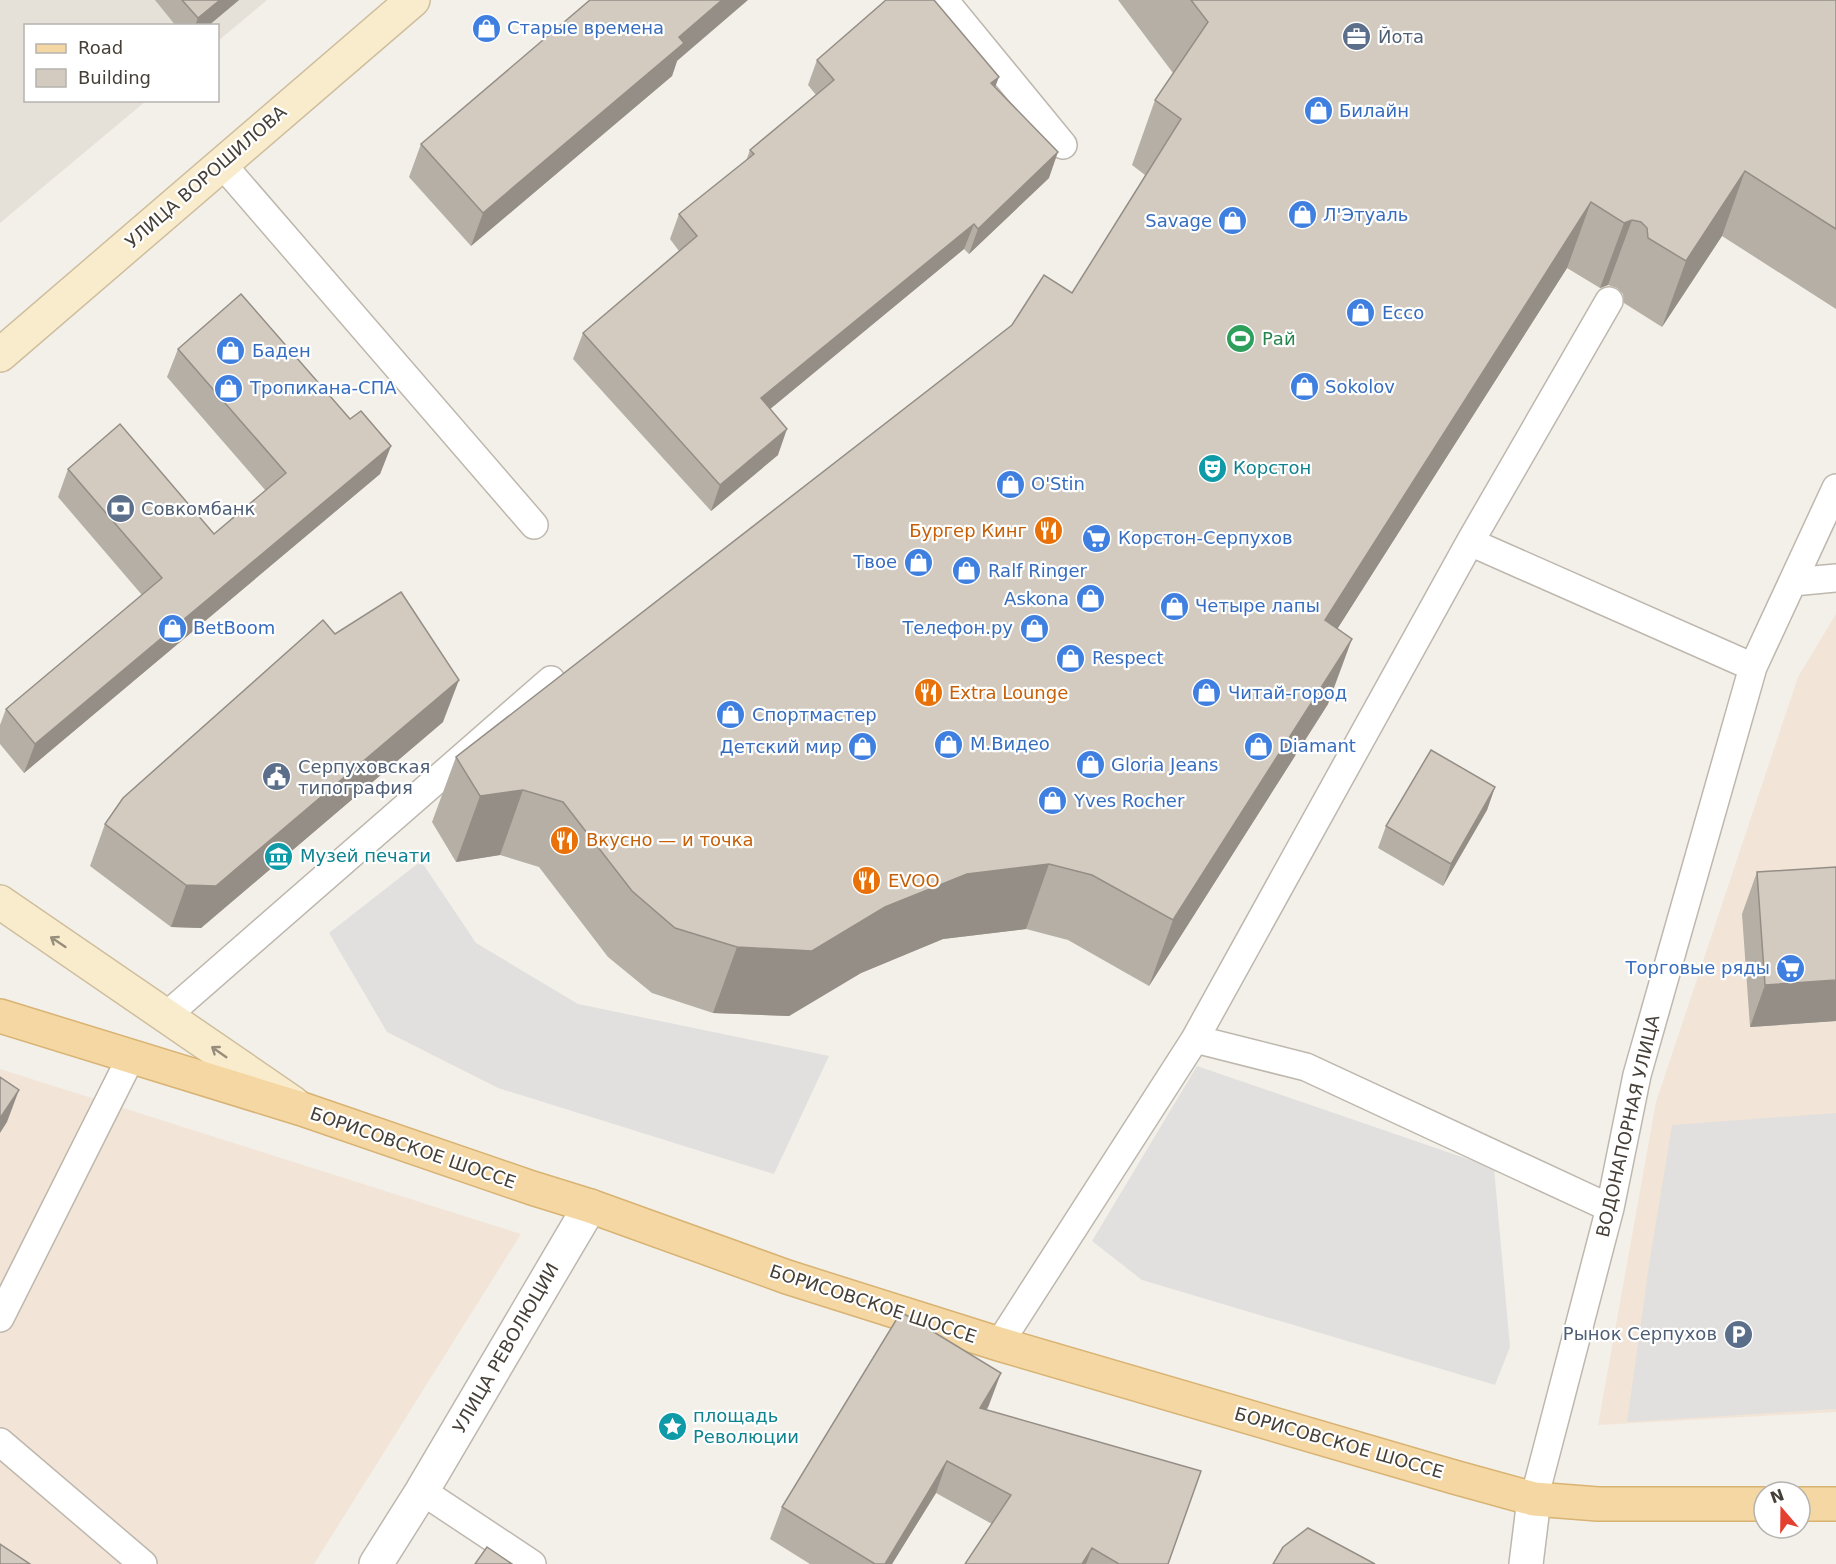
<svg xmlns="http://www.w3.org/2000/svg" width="1836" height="1564" viewBox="0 0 1836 1564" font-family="'DejaVu Sans',sans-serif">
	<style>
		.residential { fill: #e6e1d8 }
		.commercial { fill: #f2e5d7 }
		.parking { fill: #e2e0de }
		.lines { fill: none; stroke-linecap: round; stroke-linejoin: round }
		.service-casing { stroke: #beb7ad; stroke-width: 30 }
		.minor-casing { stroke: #beb7ad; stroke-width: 36 }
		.secondary-casing { stroke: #cebe9e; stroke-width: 36 }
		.primary-casing { stroke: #d8b373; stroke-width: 36 }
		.service { stroke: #fff; stroke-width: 27 }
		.minor { stroke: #fff; stroke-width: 33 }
		.secondary { stroke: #f9eccd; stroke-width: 33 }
		.primary { stroke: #f4d7a2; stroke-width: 33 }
		.wall { fill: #b5afa5 }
		.shaded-wall { fill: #948e86 }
		.building { fill: #d3cbc0; stroke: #948e86; stroke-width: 1.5 }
		.oneway { stroke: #978d7b }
		.labels { text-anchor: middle; stroke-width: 4.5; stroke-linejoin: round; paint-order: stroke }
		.shop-label { font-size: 18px; fill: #366cbe; stroke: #fff; text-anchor: start }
		.service-label { font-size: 18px; fill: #4e5e75; stroke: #fff; text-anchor: start }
		.street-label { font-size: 18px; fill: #464038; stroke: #fff }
		.leisure-label { font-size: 18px; fill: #27864d; stroke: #fff; text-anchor: start }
		.culture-label { font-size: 18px; fill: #0d838f; stroke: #fff; text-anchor: start }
		.food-label { font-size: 18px; fill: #c56008; stroke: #fff; text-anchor: start }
	</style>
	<rect width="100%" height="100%" fill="#f3f0ea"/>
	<path class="residential" d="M0,0H267L218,41V26H26V100L146,101L0,223Z"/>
	<path class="commercial" d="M1836,614V1412L1598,1425L1656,1102L1798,677Z
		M0,1069L521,1234L314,1564H0Z"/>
	<path class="parking" d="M421,861L476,943L578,1004L829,1056L774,1174L498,1088L387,1032L329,933Z
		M1197,1066L1494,1168L1510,1347L1495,1385L1142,1280L1092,1241Z
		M1836,1113V1409L1627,1422L1650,1258L1672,1125Z"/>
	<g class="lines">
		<defs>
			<path id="service" d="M944,0L1063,145
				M222,164L534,525
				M1470,542L1609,301
				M1793,582L1836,578
				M166,1016L551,680
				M1610,1208L1306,1067L1195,1039L1470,542L1753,667
				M0,1318L131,1057
				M999,1344L1195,1039
				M0,1442L143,1564
				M422,1491L532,1564
				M1534,1499L1610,1208L1637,1075L1753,667L1836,488"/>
			<path id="minor" d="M376,1564L422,1491L590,1206
				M1526,1564L1534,1499"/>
			<path id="secondary" d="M0,355L413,0
				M0,902L293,1103"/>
			<path id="primary" d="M0,1016L302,1109L532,1188L590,1206L787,1277L999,1344L1454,1477L1534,1499L1598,1504H1764
				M1800,1504H1836"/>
		</defs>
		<use href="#service" class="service-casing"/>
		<use href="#minor" class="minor-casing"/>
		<use href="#secondary" class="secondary-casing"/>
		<use href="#primary" class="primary-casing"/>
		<use href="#service" class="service"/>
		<use href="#minor" class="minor"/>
		<use href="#secondary" class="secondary"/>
		<use href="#primary" class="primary"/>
	</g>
	<path class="wall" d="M155,0H239L208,26H176Z
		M1118,0H1836V309L1722,236L1662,327L1624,303L1623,294L1617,288L1608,285L1600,288L1567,268L1337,629L1328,704L1149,986L1068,940L1026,929L943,939L861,973L789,1016L713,1013L652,993L608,957L539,867L500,855L456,862L432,822L456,757L1072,293L1145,175L1132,165L1155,100L1173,73Z
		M817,60L995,87L1049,178L969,254L964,249L770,409L778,455L711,511L573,359L583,333L679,251L670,239L679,214L746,161L750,150L816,95L808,85Z
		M677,61L672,76L471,246L409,177L421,144Z
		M178,349L350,419L391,446L380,474L24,773L0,744V725L6,709L142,595L58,497L68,469L214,534L266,491L167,377Z
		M335,634L443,722L201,928L171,927L90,866L105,824Z
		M1495,787L1487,810L1443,886L1378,848L1386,826Z
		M1836,867V1021L1750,1027L1742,914L1757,872Z
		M989,1405L987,1410L1168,1564H965L992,1524L936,1493L892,1564H810L770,1539L782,1507Z"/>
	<path class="shaded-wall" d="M220,0H239L208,26H195L198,18Z
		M722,0H748L677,61L672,76L471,246L483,213L679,37Z
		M999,77L989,103L991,83Z
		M1058,152L1049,178L969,254L978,229Z
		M1745,171L1722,236L1662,327L1686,261Z
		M1591,202L1567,268L1301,686L1325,620Z
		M1632,220L1608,285L1600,288L1624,223Z
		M974,224L964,249L752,424L761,398Z
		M787,429L778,455L711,511L720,485Z
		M391,446L380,474L24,773L35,744Z
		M1352,639L1328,704L1149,986L1173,920Z
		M459,680L443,722L201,928L171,927L186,885Z
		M1495,787L1487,810L1443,886L1451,864Z
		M523,790L500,855L456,862L480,796Z
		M1049,864L1026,929L943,939L861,973L789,1016L713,1013L737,947L885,907L967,874Z
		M1836,980V1021L1750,1027L1765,985Z
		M19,1090L7,1122L0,1133V1118Z
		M1001,1373L989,1405L968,1440L980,1408Z
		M947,1461L936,1493L892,1564H885Z
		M1092,1548L1086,1564H1082Z"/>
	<path class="building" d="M182,0H220L198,18Z
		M590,0H722L679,37L684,43L483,213L421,144Z
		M886,0H934L999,77L991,83L1058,152L978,229L974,224L761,398L787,429L720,485L583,333L697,236L679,214L754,154L750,150L834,80L817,60Z
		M1191,0H1836V229L1745,171L1686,261L1648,238L1647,228L1641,222L1632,220L1624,223L1591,202L1325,620L1352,639L1173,920L1092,875L1049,864L967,874L885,907L812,951L737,947L675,928L632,891L563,802L523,790L480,796L456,757L1012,325L1044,275L1072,293L1181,119L1155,100L1208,22Z
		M241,294L350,419L361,411L391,446L35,744L6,709L162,578L68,469L120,424L214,534L286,473L178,349Z
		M401,592L459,680L216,886L186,885L105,824L123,798L323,620L335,634Z
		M1431,750L1495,787L1451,864L1386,826Z
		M1836,867V980L1765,985L1757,872Z
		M0,1077L19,1090L0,1118Z
		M901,1312L1001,1373L980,1408L1201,1471L1168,1564H1119L1092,1548L1082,1564H965L1011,1495L947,1461L885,1564H875L782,1507Z
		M1308,1528L1375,1564H1273L1283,1547Z
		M0,1544L30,1564H0Z
		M487,1547L512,1564H475Z"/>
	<defs><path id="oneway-shaft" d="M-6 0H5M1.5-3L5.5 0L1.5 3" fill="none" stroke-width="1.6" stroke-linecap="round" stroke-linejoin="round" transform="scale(1.5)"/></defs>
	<g class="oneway">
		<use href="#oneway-shaft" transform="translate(58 942) rotate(-146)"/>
		<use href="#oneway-shaft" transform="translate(219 1052) rotate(-145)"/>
	</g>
	<defs>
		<symbol id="shop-disc" viewBox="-11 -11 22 22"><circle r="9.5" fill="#3f7fe0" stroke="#fff"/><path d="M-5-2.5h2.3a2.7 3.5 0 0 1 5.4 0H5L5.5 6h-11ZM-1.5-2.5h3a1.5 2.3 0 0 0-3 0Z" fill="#fff"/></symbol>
		<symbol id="office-disc" viewBox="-11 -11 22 22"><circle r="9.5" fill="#5c6f8a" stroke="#fff"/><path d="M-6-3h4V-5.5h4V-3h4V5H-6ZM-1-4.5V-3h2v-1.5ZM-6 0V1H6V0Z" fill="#fff"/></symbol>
		<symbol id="stadium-disc" viewBox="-11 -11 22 22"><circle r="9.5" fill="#2e9e5b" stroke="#fff"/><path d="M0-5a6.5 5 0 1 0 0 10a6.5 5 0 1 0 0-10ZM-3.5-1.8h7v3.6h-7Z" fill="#fff"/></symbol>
		<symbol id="theatre-disc" viewBox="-11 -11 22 22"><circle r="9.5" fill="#0f9aa8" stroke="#fff"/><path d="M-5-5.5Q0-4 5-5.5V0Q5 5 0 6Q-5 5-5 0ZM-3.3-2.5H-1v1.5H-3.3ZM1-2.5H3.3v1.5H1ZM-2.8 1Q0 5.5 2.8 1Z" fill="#fff"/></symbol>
		<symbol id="bank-disc" viewBox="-11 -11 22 22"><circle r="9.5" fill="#5c6f8a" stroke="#fff"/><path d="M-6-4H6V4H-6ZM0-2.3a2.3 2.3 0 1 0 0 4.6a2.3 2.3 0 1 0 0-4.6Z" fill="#fff"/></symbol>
		<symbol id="restaurant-disc" viewBox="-11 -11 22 22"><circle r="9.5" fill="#e8710a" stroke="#fff"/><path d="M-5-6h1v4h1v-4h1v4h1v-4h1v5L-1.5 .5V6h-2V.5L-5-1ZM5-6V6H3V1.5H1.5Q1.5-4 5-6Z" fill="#fff"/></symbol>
		<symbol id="supermarket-disc" viewBox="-11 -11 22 22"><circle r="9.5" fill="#3f7fe0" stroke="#fff"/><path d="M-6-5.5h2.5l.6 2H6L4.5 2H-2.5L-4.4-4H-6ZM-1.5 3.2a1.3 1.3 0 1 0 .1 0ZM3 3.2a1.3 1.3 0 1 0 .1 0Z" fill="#fff"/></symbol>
		<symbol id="civic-disc" viewBox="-11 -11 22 22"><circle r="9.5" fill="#5c6f8a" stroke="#fff"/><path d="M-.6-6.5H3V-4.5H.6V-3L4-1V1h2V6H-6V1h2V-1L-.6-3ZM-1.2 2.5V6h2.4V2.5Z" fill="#fff"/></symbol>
		<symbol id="museum-disc" viewBox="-11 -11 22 22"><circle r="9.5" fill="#0f9aa8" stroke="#fff"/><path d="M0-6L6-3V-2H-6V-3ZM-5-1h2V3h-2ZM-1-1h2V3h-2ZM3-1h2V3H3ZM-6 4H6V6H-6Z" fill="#fff"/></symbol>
		<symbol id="parking-disc" viewBox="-11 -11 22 22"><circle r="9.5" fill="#5c6f8a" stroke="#fff"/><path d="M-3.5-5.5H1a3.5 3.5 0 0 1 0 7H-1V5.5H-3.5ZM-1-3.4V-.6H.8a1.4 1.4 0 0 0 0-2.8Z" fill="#fff"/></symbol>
		<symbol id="sight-disc" viewBox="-11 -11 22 22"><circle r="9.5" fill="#0f9aa8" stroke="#fff"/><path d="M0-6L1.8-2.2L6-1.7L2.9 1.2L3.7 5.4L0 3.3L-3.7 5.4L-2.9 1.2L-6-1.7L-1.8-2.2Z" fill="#fff"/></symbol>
	</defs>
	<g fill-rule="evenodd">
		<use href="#shop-disc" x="470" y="12" width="33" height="33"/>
		<use href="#office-disc" x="1340" y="20" width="33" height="33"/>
		<use href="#shop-disc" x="1302" y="94" width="33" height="33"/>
		<use href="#shop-disc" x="1286" y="198" width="33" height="33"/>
		<use href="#shop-disc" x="1216" y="204" width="33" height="33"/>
		<use href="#shop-disc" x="1344" y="296" width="33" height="33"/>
		<use href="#stadium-disc" x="1224" y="322" width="33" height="33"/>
		<use href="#shop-disc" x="214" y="334" width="33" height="33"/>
		<use href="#shop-disc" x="1288" y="370" width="33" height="33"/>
		<use href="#shop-disc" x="212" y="372" width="33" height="33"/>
		<use href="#theatre-disc" x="1196" y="452" width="33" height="33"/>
		<use href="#shop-disc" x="994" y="468" width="33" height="33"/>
		<use href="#bank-disc" x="104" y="492" width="33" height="33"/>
		<use href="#restaurant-disc" x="1032" y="514" width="33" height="33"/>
		<use href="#supermarket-disc" x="1080" y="522" width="33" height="33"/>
		<use href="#shop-disc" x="902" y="546" width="33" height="33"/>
		<use href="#shop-disc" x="950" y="554" width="33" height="33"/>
		<use href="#shop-disc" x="1074" y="582" width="33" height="33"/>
		<use href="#shop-disc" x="1158" y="590" width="33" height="33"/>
		<use href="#shop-disc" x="156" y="612" width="33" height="33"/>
		<use href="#shop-disc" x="1018" y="612" width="33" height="33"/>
		<use href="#shop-disc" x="1054" y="642" width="33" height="33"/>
		<use href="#restaurant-disc" x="912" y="676" width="33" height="33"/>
		<use href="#shop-disc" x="1190" y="676" width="33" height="33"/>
		<use href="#shop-disc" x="714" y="698" width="33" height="33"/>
		<use href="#shop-disc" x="932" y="728" width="33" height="33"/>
		<use href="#shop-disc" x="1242" y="730" width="33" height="33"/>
		<use href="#shop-disc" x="846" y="730" width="33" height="33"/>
		<use href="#shop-disc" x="1074" y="748" width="33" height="33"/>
		<use href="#civic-disc" x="260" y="760" width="33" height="33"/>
		<use href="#shop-disc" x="1036" y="784" width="33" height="33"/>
		<use href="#restaurant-disc" x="548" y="824" width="33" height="33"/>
		<use href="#museum-disc" x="262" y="840" width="33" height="33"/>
		<use href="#restaurant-disc" x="850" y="864" width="33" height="33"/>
		<use href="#supermarket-disc" x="1774" y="952" width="33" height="33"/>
		<use href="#parking-disc" x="1722" y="1318" width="33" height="33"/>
		<use href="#sight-disc" x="656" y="1410" width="33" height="33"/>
	</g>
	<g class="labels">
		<g class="shop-label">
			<text x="507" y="34">Старые времена</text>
			<text x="1339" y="117">Билайн</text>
			<text x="1323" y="221">Л'Этуаль</text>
			<text x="1212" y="227" text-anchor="end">Savage</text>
			<text x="1382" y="319">Ecco</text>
			<text x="252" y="357">Баден</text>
			<text x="1325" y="393">Sokolov</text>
			<text x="250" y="394">Тропикана-СПА</text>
			<text x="1031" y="490">O'Stin</text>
			<text x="1118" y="544">Корстон-Серпухов</text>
			<text x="897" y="568" text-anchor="end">Твое</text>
			<text x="988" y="577">Ralf Ringer</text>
			<text x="1069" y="605" text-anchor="end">Askona</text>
			<text x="1195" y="612">Четыре лапы</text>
			<text x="193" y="634">BetBoom</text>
			<text x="1013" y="634" text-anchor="end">Телефон.ру</text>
			<text x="1092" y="664">Respect</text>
			<text x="1228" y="699">Читай-город</text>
			<text x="752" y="721">Спортмастер</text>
			<text x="970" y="750">М.Видео</text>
			<text x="1279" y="752">Diamant</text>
			<text x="842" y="753" text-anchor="end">Детский мир</text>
			<text x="1111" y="771">Gloria Jeans</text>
			<text x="1074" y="807">Yves Rocher</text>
			<text x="1770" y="974" text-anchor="end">Торговые ряды</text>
		</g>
		<g class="service-label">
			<text x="1378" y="43">Йота</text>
			<text x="141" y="515">Совкомбанк</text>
			<text x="298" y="773">Серпуховская<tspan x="298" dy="21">типография</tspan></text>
			<text x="1717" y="1340" text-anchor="end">Рынок Серпухов</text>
		</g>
		<g class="street-label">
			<text transform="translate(206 177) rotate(-41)" y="6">УЛИЦА ВОРОШИЛОВА</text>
			<text transform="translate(1628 1126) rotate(-77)" y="6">ВОДОНАПОРНАЯ УЛИЦА</text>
			<text transform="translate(413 1148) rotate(19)" y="6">БОРИСОВСКОЕ ШОССЕ</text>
			<text transform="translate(873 1304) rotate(18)" y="6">БОРИСОВСКОЕ ШОССЕ</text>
			<text transform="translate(506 1348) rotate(-60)" y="6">УЛИЦА РЕВОЛЮЦИИ</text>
			<text transform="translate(1339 1443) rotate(16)" y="6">БОРИСОВСКОЕ ШОССЕ</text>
		</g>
		<g class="leisure-label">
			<text x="1262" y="345">Рай</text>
		</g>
		<g class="culture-label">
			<text x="1233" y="474">Корстон</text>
			<text x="300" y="862">Музей печати</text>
			<text x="693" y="1422">площадь<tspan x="693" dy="21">Революции</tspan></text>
		</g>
		<g class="food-label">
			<text x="1027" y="537" text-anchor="end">Бургер Кинг</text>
			<text x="949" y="699">Extra Lounge</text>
			<text x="586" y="846">Вкусно — и точка</text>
			<text x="888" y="887">EVOO</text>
		</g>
	</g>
	<rect x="24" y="24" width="195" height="78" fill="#ffffff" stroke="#b5b3af" stroke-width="1.5"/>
	<rect x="36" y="44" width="30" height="9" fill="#f4d7a2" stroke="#b5b3af" stroke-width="1.5"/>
	<text x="78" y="54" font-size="18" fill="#464038">Road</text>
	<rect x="36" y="69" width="30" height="18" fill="#d3cbc0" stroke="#b5b3af" stroke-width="1.5"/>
	<text x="78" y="84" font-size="18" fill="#464038">Building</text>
	<g transform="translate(1782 1510) rotate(340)"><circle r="28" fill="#ffffff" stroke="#b5b3af" stroke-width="1.5"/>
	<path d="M0-4.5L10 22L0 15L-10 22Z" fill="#e44030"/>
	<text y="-9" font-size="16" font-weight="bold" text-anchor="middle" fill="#464038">N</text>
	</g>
</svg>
